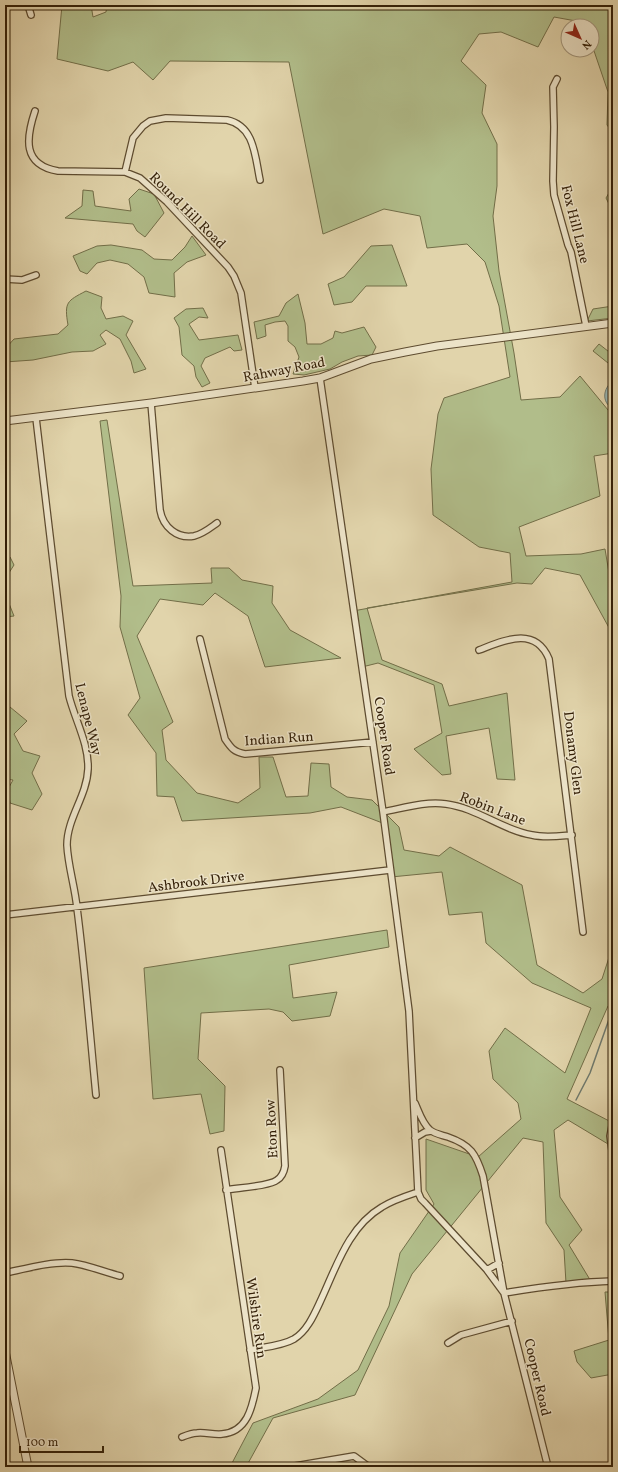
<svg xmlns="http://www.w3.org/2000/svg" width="618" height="1472" viewBox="0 0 618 1472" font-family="Vollkorn,serif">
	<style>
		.green { fill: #b1bd8a; stroke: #726e48 }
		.water { fill: #97b6b3; stroke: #6f7a6e }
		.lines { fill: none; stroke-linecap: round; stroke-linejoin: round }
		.stream { stroke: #6f7a6e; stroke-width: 1.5 }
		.minor-casing { stroke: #5e4c30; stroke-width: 8 }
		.tertiary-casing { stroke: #5e4c30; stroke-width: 9 }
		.minor { stroke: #ece3c8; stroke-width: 5.5 }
		.tertiary { stroke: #ece3c8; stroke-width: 7 }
		.labels { text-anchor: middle; stroke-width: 3; stroke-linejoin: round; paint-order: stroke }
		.street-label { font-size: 14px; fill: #331f07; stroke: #ece3c8 }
	</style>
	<rect width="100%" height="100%" fill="#e1d4ab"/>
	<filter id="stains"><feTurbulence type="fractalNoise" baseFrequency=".005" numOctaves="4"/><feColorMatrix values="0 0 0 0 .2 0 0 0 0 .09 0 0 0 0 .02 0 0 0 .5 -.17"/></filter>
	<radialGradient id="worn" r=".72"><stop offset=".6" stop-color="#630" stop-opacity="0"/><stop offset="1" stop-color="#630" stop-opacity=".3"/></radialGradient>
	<path class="green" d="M62,5H91L93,17L106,12L107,5H140V9L230,8L231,5H613V133L607,125L608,92L592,45V26H580L576,21L554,17L538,47L501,32L479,34L461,61L486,85L482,113L497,144V186L493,216L499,271L514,353L521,400L560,397L580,376L613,416V453L594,456L600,496L519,527L526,556L581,554L605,549L613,597V635L580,575L545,568L532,584L517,583L367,608L382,660L442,684L449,706L507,693L515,780L497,779L489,728L446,736L451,774L442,775L414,749L442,733L434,685L378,663L362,667L353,611L512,582L510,553L479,547L433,515L431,469L438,414L444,398L510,377L499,306L485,262L467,244L427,248L420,216L384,209L323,234L289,62L170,61L153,80L133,62L108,71L57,59Z
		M613,186V212L606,198Z
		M139,189L154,194L164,213L145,237L137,231L133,224L65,218L82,206L83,190L93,191L95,206L131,211L129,199Z
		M192,236L206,255L187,262L174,273L175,297L149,293L144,277L128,264L110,260L97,263L87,274L80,271L73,256L97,246L111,245L142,250L154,259L172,260L185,247Z
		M392,245L407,286H366L352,302L334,305L328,284L344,277L371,246Z
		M86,291L102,297L101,308L106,319L123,316L133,321L126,335L146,369L134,373L131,361L120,339L106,330L100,335L106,344L93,351L72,352L33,360L5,362V349L14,339L58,334L68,325C64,302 67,301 86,291Z
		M298,294L305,323L307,344H321L333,338L335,331L342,333L364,327L376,347L372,355L358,356L342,362L330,369L304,375L293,374L299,357L295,347L288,341V326L285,321L275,322L265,325L266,336L257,339L254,322L279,316L286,303Z
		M613,306V318L587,321L593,309Z
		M203,308L208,318L199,317L189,324L199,340L238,335L242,350L234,351L230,347L205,358L201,366L210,383L202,387L196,377L194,366L182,355L179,327L174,318L186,309Z
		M599,344L613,355V357L608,363L593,351Z
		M107,420L133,586L212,583L211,568H229L242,580L273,586L272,603L290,630L341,658L265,667L248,616L215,593L203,605L160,599L137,636L173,722L162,730L166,760L197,793L238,803L260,788L259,757H273L286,797L308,796L311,763L329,764L331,787L347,797L372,800L399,827L404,850L439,856L450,847L522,885L537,965L583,993L602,979L613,945V1003L608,1006L567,1099L613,1123V1147L568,1120L554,1130L560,1197L582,1230L569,1245L592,1283H566L564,1250L546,1223L543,1142L523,1138L412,1274L355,1395L273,1418L246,1467H229L231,1465L253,1423L318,1399L358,1370L389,1306L400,1253L434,1204L426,1190V1139L478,1157L521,1119L518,1103L493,1079L489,1051L505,1028L565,1073L591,1008L532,983L486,943L482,912L449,915L442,872L391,877L385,824L341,807L310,813L182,821L174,797L157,796L156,753L128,715L140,698L120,627L121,596L100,421Z
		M5,557H10L14,565L5,579Z
		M5,599L8,601L14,616L5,617Z
		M10,707L27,721L14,734L23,751L40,756L32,773L42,794L32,810L10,803L8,789L13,780L5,779V708Z
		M387,930L389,947L289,965L293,998L337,992L330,1016L292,1021L283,1012L269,1009L201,1013L198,1059L225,1086L224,1131L210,1134L201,1094L153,1099L144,968Z
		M605,1292H613V1374L591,1378L577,1362L574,1351L609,1340Z"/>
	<path class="water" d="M613,381V409C601,402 603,388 613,381Z"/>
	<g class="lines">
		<path class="stream" d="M576,1100L590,1073L613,1008"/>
		<defs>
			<path id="minor" d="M28,5L31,15
				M557,79L553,87L554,127L553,181L554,195L568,245L571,252L586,326
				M35,111C26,138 22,165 58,171L125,172L140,178L167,202L228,267L234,276L241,293L255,388
				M125,172L133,138L143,126L150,121L166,118L227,120C255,126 255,157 260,180
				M5,279L22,280L36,275
				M320,378L383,812L409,1011L418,1192L421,1199L425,1203L487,1270L504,1293
				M151,403L160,510C163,527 177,539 194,536C203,534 210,528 217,523
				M36,418L69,696C75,720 89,744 88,769C87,796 67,818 67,845C68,866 75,887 77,908C85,970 90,1033 96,1095
				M200,639L225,739C231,748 234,752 245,754L373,742
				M479,650C503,641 535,625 549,659L583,932
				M383,812C404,808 425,801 446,804C477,808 502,830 532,835C545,838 559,836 572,835
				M5,915L390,870
				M415,1103C419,1112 422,1123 430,1130C435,1134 442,1135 448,1137C471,1145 476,1154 483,1176L504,1293L548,1467
				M613,1121L610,1136L613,1158
				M415,1138L425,1132L431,1131
				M226,1190C237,1188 270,1186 277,1180C282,1177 284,1172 285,1166L280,1070
				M487,1270L499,1263
				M5,1273C24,1269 53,1261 72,1263C88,1265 104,1272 120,1276
				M504,1293C541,1287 576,1282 613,1281
				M448,1343L461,1335L512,1321
				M250,1350C264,1347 282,1346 294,1339C307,1331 314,1315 320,1302C336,1268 348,1227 382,1207C393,1200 406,1196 418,1192
				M182,1437C187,1435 192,1433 197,1433C205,1432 214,1435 222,1434C247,1432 252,1408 256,1388L221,1150
				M289,1467L354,1456L369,1467"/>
			<path id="tertiary" d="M5,421L151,403L303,381L320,378L371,359L405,352L437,346L613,323
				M5,1351L28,1467"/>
		</defs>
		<use href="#minor" class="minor-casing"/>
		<use href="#tertiary" class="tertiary-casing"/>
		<use href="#minor" class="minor"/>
		<use href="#tertiary" class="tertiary"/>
	</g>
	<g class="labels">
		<g class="street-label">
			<text transform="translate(188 210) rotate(45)" y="5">Round Hill Road</text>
			<text transform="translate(576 224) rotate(76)" y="5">Fox Hill Lane</text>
			<text transform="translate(284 369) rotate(-11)" y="5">Rahway Road</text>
			<text transform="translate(89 719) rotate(76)" y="5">Lenape Way</text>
			<text transform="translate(385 736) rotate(82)" y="5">Cooper Road</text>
			<text transform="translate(279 738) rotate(-4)" y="5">Indian Run</text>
			<text transform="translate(574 753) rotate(83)" y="5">Donamy Glen</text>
			<text transform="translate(493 808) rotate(21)" y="5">Robin Lane</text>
			<text transform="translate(196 881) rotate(-7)" y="5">Ashbrook Drive</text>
			<text transform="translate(271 1129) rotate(-93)" y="5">Eton Row</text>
			<text transform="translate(257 1318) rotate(82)" y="5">Wilshire Run</text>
			<text transform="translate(538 1377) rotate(77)" y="5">Cooper Road</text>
		</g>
	</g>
	<rect width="618" height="1472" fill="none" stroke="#e1d4ab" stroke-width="20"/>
	<rect x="6" y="6" width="606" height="1460" fill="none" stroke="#331f07" stroke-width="2"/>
	<rect x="10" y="10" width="598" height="1452" fill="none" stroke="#331f07"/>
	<g transform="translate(580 38) rotate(135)"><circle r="19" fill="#ece3c8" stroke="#a2957b"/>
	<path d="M0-3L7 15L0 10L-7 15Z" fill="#8f2418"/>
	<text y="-6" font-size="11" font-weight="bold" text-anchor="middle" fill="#331f07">N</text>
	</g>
	<path d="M20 1446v6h83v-6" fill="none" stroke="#331f07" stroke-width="2"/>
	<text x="26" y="1446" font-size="12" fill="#331f07" stroke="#ece3c8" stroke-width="3" paint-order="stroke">100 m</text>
	<rect width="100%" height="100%" filter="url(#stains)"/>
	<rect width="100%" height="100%" fill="url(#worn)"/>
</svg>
